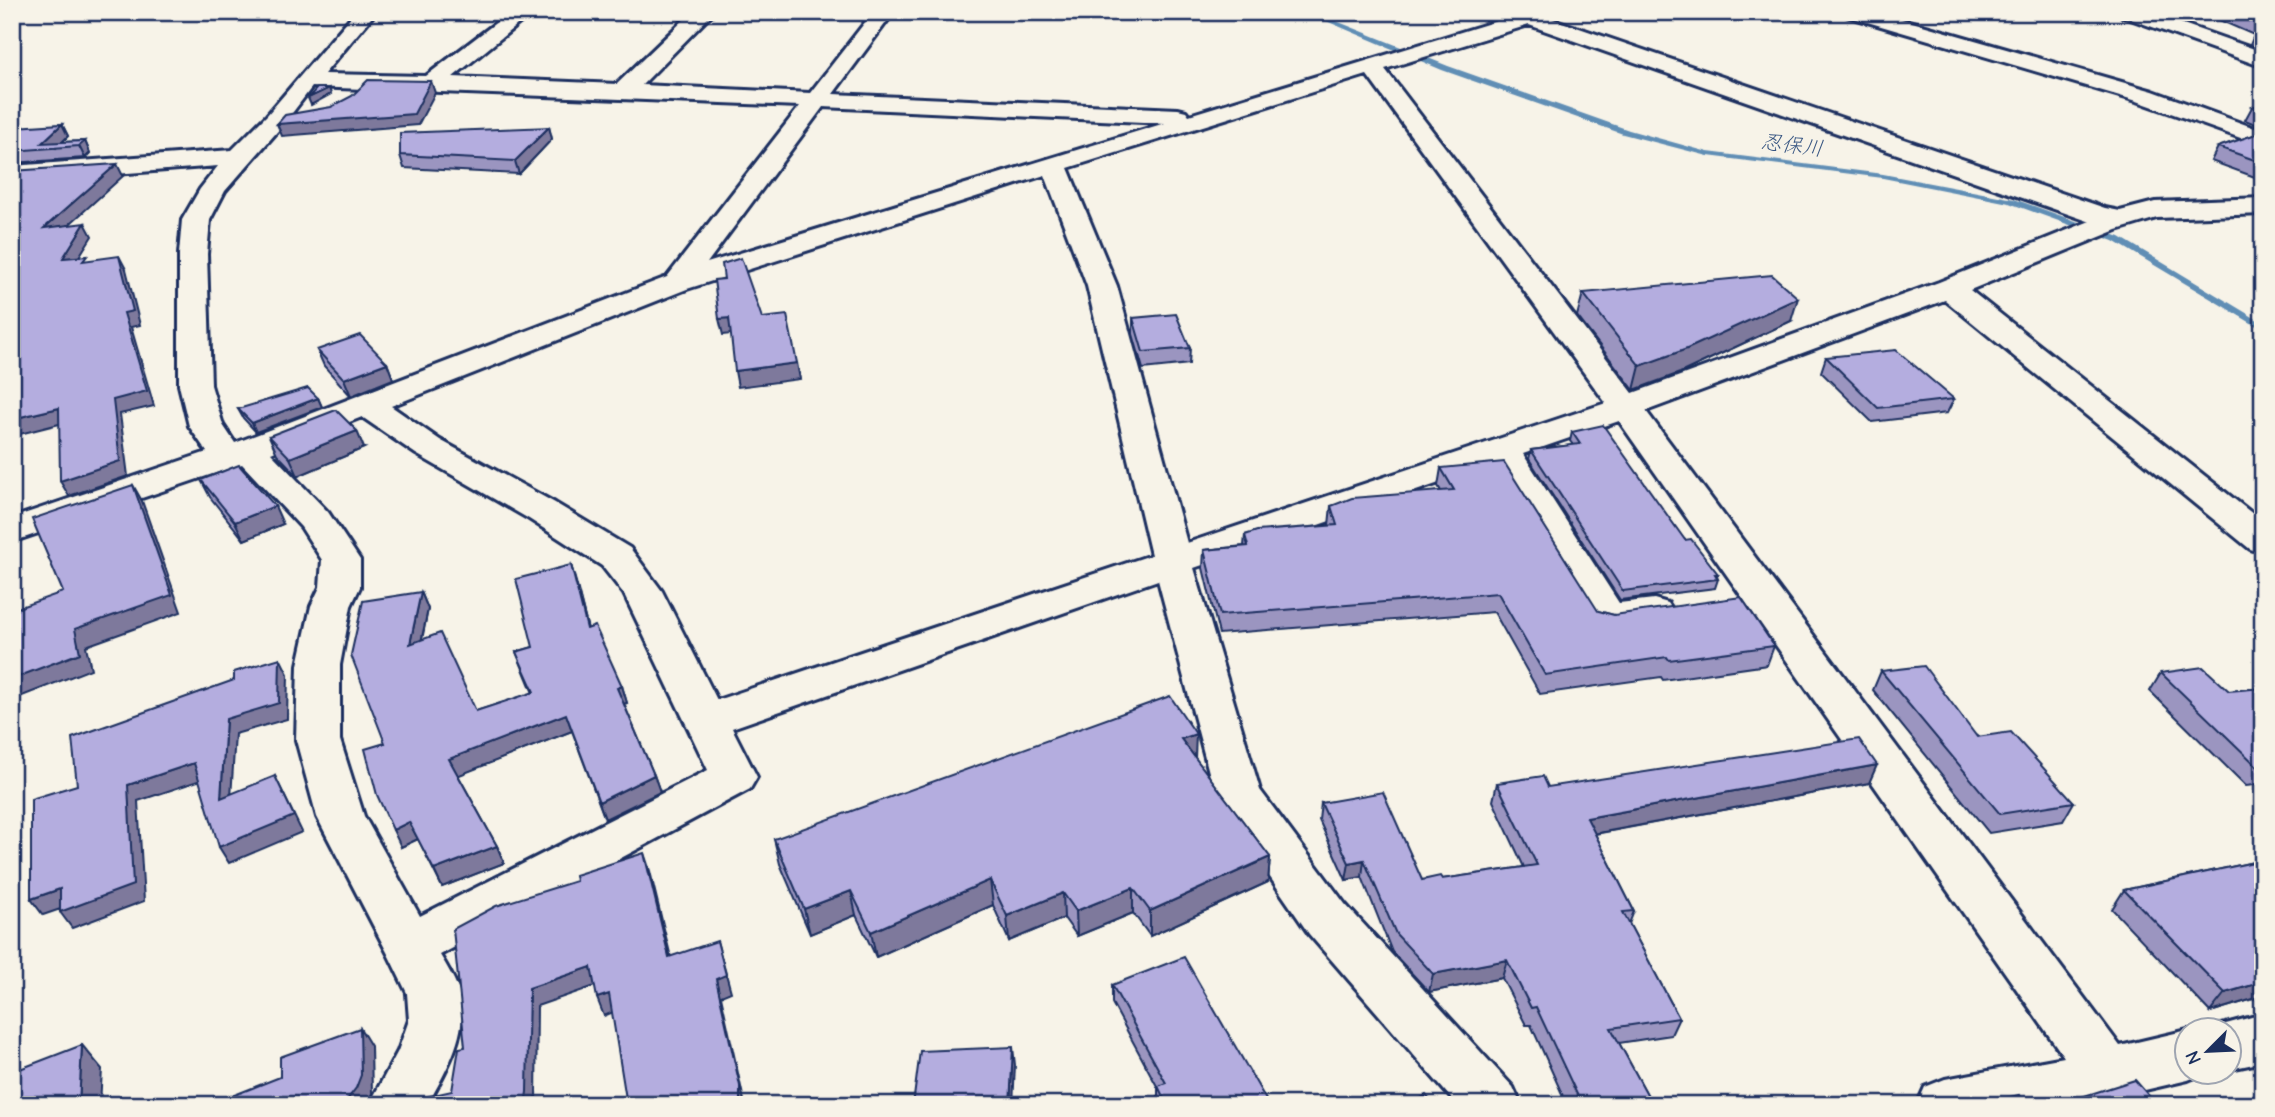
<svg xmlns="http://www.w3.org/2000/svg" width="2275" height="1117" viewBox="0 0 2275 1117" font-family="'Comic Neue','Klee One',sans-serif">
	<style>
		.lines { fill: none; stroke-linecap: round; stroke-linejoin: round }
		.stream { fill: #608eb5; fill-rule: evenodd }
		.minor-casing { stroke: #1b2f5e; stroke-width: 6 }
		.minor { fill: #f7f3e8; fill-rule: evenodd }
		.wall { fill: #9b95c0; stroke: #1b2f5e; stroke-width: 2 }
		.shaded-wall { fill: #7e799c; stroke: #1b2f5e; stroke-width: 2 }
		.building { fill: #b4addf; stroke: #1b2f5e; stroke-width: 2 }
		.labels { text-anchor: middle; stroke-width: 5; stroke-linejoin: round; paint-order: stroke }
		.far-water-label { font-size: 21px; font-style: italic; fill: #385682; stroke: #f7f3e8 }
	</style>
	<rect width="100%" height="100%" fill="#f7f3e8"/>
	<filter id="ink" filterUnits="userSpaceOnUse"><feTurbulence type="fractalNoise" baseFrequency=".0143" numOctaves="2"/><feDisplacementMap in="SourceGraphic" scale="14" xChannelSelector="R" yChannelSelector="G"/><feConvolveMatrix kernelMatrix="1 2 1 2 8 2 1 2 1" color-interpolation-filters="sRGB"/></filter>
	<g filter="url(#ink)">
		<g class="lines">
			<path class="stream" d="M1305,12H1314L1448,66L1629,130L1708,152L1883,174L2014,199L2120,237L2263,323V330L2114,241L2009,203L1883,178L1708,156L1623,134L1442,70Z"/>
			<defs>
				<path id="minor" d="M355,12H376L324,74L426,76L510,12H533L453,77L617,84L692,12H714L642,85L810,93L873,12H894L833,94L1178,109L1186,111L1189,115L1510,17L1509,12H1559L1550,18L2105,208L2120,211L2155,202L2263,198V214L2157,218L2117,230L1970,290L2263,522V553L2250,549L1945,300L1646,411L2120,1046L2188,1030V1072H2207L2188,1080L2080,1105H1917L1925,1087L1945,1079L2064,1057L1619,421L1523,454L1619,603L1654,599L1668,603L1674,612L1668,621L1608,631L1594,627L1494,464L1194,568L1260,790L1345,904L1513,1087L1521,1105H1457L1309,934L1222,807L1215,795L1158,580L732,728L757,777L750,789L440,955C447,967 456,981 460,995C469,1033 445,1073 427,1105H369L398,1051L409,1020L408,1007L407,993L388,954L317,817L296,740L298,665L311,606L320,587L322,560L301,527L242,464L12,542V518L207,452L189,426L179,385V254L182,220L200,189L218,166L12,182V166L232,150L267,115ZM1529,25L2088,221H2090L1939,282L1633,393L1385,69ZM1367,75L1606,403L1187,543L1117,286L1068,168ZM312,87L800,106L667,277L235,443L223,425L211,385L207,254L210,220L225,191L283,125ZM823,107L1165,123L707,263ZM1045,175L1087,286L1151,555L717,700L662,591L630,548L555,503L440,440L391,406L687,289ZM362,417L416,454L529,519L602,566L624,594L708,770L420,916L364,816L340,740V665L351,606L360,587V560L328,512L271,453Z
					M1844,12H1877L2153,91L2263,131V146L2137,101L1847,16Z
					M2119,12H2149L2263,52V67L2122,16Z
					M2263,1014V1062L2230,1069V1030L2211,1028Z"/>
			</defs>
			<use href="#minor" class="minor-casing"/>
			<use href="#minor" class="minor"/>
		</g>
		<path class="wall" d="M2201,12H2263V49L2250,45L2254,35Z
			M2263,104V127L2245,120L2252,107Z
			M62,124L68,136L62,142L85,141L90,153L85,158L12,163V130Z
			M549,127L552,139L519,174L404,168L400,155Z
			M2263,132V180L2211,161L2218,147Z
			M1583,293L1791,321L1680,373L1634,390L1577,316Z
			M1133,318L1190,348L1189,364L1143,369L1133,334Z
			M317,350L387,363L393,379L351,396L324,366Z
			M1826,357L1954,399L1947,413L1872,422L1821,372Z
			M318,398L322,407L256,432L243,418L238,409Z
			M1572,432L1685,540L1718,574L1717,577L1718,579L1715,588L1620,600L1529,459L1531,450L1573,445L1570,441Z
			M269,436L364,448L298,476L277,454Z
			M1441,468L1598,611L1614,615L1774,646L1767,665L1663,680L1661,677L1540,694L1494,612L1219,634L1203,568L1204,550L1244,546L1245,535L1329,525L1331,506L1441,491L1438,486Z
			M201,480L283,524L244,540L210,497Z
			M571,565L588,629L622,686L627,703L624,704L654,775L660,792L605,819L572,731L458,775L497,846L504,863L442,887L418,839L401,847L421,592L428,609L422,640L476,711L533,693L516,652L533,647Z
			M1881,671L2074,802L2063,821L1989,833L1873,690Z
			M2161,673L2229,691L2263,688V784L2246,786L2150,691Z
			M1195,758L1270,857L1268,882L1150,936L1133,913L1077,936L1064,918L1009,941L993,905L876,957L856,915L810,934L780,864L774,839Z
			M1497,783L1548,787L1869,783L1595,834L1634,911L1629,924L1679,1018L1671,1035L1619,1043L1648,1096L1645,1105H1567L1531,1025H1526L1502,978L1429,992L1392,952L1362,877L1346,880L1319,820L1321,803L1422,880L1442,879L1524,867L1493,801Z
			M2263,860V996L2210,1012L2112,909L2124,890Z
			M1112,985L1269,1105H1158V1088L1112,1003Z"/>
		<path class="shaded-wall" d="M431,81L435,93L418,125L282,136L277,124Z
			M329,88L331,94L311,105L308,98Z
			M62,124L68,136L56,148L42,143Z
			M549,127L552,139L519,174L515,161Z
			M85,141L90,153L85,158L79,146Z
			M117,164L123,176L51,241L44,228Z
			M85,223L92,236L70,271L63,258Z
			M119,256L126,269L140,325L131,327L154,406L120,414L128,476L69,496L60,481L113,400L124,313Z
			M1798,298L1791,321L1680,373L1634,390L1640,366Z
			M729,318L732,334L723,335L719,319Z
			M387,363L393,379L351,396L344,379Z
			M797,363L800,379L738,387L735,371Z
			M318,398L322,407L256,432L252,423Z
			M59,408L67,422L12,436V419Z
			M357,431L364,448L298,476L290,458Z
			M133,485L142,501L181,612L86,646L91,669L12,700V679L75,629Z
			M275,506L283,524L244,540L235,522Z
			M571,565L576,582L592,646L587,629Z
			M421,592L428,609L417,661L410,644Z
			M280,658L288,674L287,719L235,734L230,814L221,798L226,719Z
			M622,686L627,703L622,704L617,688Z
			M566,714L572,731L457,776L449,759Z
			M1196,734L1195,758L1181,739Z
			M194,763L204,779L138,801L144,901L72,928L60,912L128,785Z
			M1877,765L1869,783L1582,836L1587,818Z
			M654,775L660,792L605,819L599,802Z
			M275,776L302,832L229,863L219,847Z
			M409,822L418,839L401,847L393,830Z
			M497,846L504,863L442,887L434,870Z
			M644,853L650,871L675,974L669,957Z
			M1270,857L1268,882L1150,936V911Z
			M1364,860L1362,877L1346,880L1349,863Z
			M990,880L993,905L876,957L871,932Z
			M1133,888V913L1077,936L1076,911Z
			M60,889L72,905L43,915L31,899Z
			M851,891L856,915L810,934L804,909Z
			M1063,893L1064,918L1009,941L1007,916Z
			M717,941L731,992L721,996L745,1105H740L716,979Z
			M1507,960L1502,978L1429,992L1433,974Z
			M591,967L598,985L537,1006L536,1105H525L529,988Z
			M2263,982V996L2210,1012L2225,993Z
			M609,994L616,1011L604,1016L597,998Z
			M360,1028L371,1046L372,1093L368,1105H343Z
			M82,1045L102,1069L100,1105H79Z
			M1013,1047L1015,1065L1013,1105H1010Z"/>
		<path class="building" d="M2235,12H2263V24Z
			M368,80L431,81L414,114L277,124L285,115L331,107L352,96Z
			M317,88H329L308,98Z
			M2263,104V111L2252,107Z
			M62,124L42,143L85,141L79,146L12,151V130L15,127Z
			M549,127L515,161L400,155V133Z
			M2262,132H2263V163L2218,147Z
			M117,164L44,228L85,223L63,258L87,256L83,261L119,256L133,311L124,313L147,391L113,400L120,461L60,481L59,408L12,419V171Z
			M741,258L762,318L787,315L797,363L735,371L729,318L719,319L714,280L724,279L722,264Z
			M1772,275L1798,298L1687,349L1640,366L1583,293Z
			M1176,314L1190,348L1143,352L1133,318Z
			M360,335L387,363L344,379L317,350Z
			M1896,350L1954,399L1878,408L1826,357Z
			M308,388L318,398L252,423L238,409Z
			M336,410L357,431L290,458L269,436Z
			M1603,425L1685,540L1691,539L1718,574H1715L1718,579L1623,591L1531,450L1580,444L1572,432Z
			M1504,462L1598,611L1614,615L1741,597L1774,646L1669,660L1667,657L1545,675L1498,593L1220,615L1204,550L1248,546L1245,535L1257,531L1337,525L1331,506L1352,498L1454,490L1441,468Z
			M239,465L275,506L235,522L201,480Z
			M133,485L172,595L75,629L80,653L12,679V610L63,592L32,519Z
			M571,565L587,629L595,626L622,686L617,688L654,775L599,802L566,714L449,759L497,846L434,870L409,822L393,830L377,795L365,749L385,743L351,655L363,601L421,592L410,644L440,633L476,711L534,692L516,652L533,647L516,579Z
			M280,658L279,703L226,719L221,798L275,776L294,816L219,847L194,763L128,785L133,885L60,912V889L31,899V799L77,785L72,738L234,680V672Z
			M1924,666L1977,737L2011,732L2074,802L2000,814L1881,671Z
			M2203,667L2229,691L2263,688V768H2259L2161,673Z
			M1170,696L1196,734L1181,739L1270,857L1150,911L1133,888L1076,911L1063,893L1007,916L990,880L871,932L851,891L804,909L774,839Z
			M1859,739L1877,765L1587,818L1634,911L1623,912L1679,1018L1611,1028L1648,1096L1603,1105H1582L1536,1007L1531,1008L1507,960L1433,974L1396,934L1364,860L1349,863L1321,803L1383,792L1422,880L1440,876L1442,879L1537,865L1497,783L1543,776L1548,787Z
			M644,853L669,957L717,941L726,975L716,979L740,1086V1105H627L609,994L597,998L591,967L529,988L527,1092L525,1105H427L429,1096L452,1091L459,1048L465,1047L453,929L496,906L576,881L575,875Z
			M2263,860V930L2256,931L2263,938V982L2225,993L2124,890Z
			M1184,957L1269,1105H1167L1158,1086L1166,1083L1112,985Z
			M360,1028L361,1075L356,1088L343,1105H209L280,1077V1057Z
			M82,1045L79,1105H12V1072Z
			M1013,1047L1010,1105H913L920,1051Z
			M2135,1080L2157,1105H2056Z
			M1426,1095L1434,1105H1409Z
			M2019,1095L2026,1105H1976Z"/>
	</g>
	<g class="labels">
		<g class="far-water-label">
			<text transform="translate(1792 145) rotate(7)" y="7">忍保川</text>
		</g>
	</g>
	<rect width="2275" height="1117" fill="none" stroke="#f7f3e8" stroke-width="42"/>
	<rect x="21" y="21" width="2233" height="1075" fill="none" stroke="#1b2f5e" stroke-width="2.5" filter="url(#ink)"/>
	<g transform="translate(2208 1051) rotate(246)"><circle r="33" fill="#f7f3e8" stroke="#9fa5b1" stroke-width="2"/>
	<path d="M0-5L12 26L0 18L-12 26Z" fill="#1b2f5e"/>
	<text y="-10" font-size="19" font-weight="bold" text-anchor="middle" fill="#1b2f5e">N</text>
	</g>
</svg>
